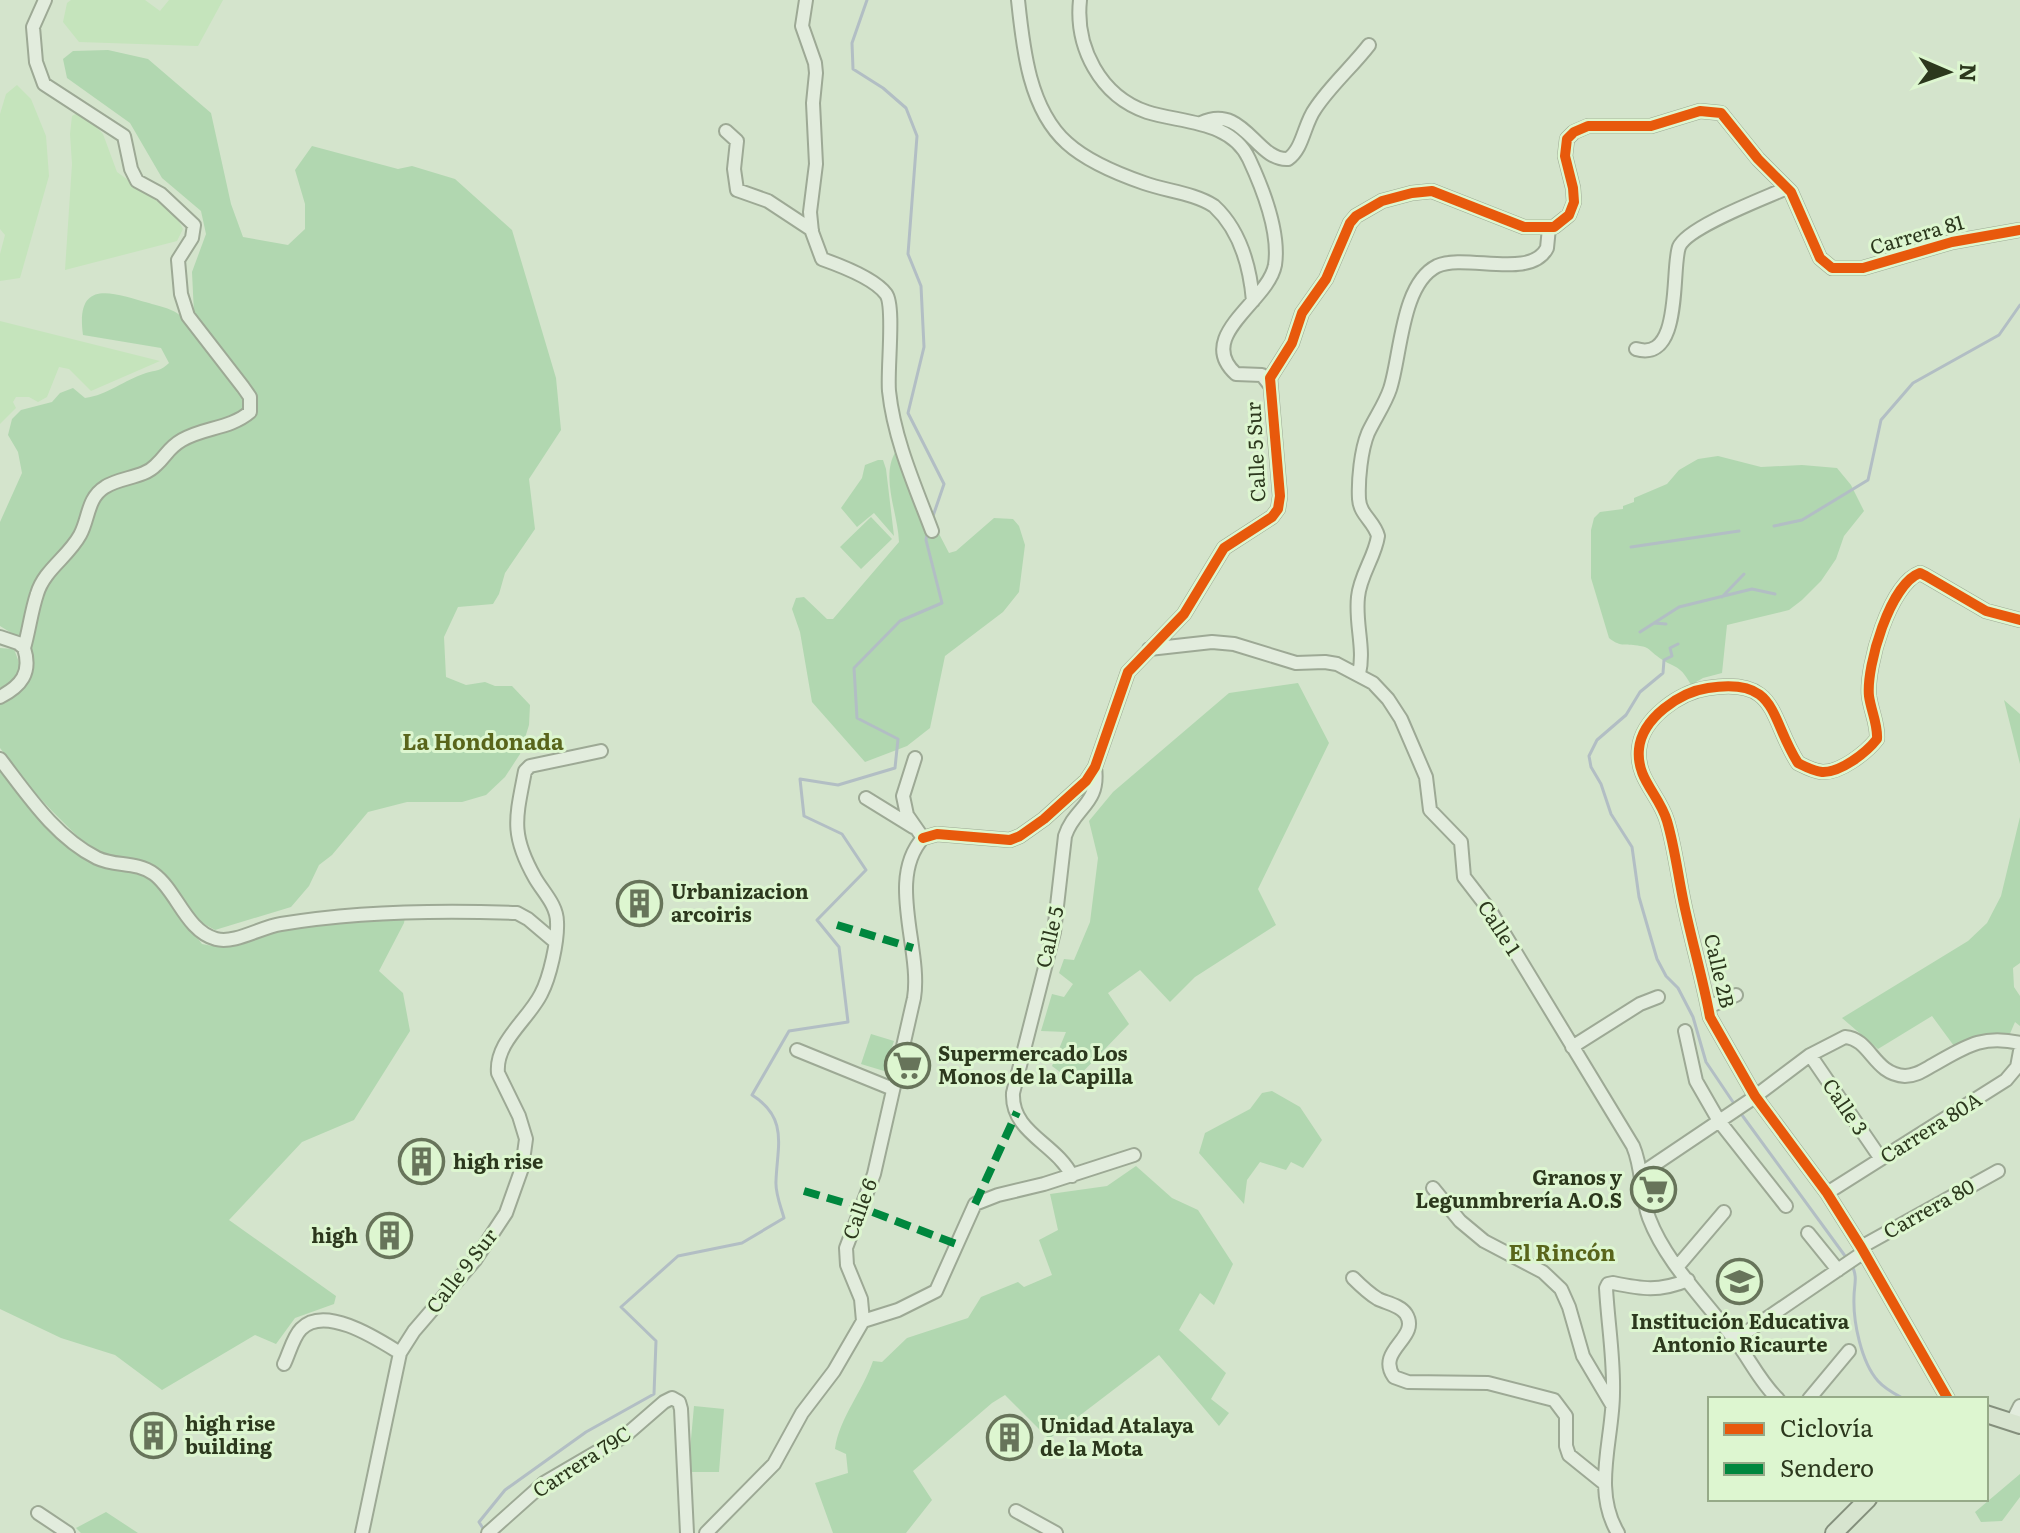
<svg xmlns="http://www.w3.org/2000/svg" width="2020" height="1533" viewBox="0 0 2020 1533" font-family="Literata,serif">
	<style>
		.farmland { fill: #c5e4bc }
		.green { fill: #b1d7b0 }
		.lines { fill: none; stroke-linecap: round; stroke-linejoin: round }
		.stream { stroke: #b2bec4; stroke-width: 3 }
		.minor-casing { stroke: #9da995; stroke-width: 16 }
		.major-casing { stroke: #848f7c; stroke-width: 20 }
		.minor { stroke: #e2ecdd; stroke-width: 12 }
		.major { stroke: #d7e4cf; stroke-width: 16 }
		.quiet { stroke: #00873e; stroke-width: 8; stroke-dasharray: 16 8; stroke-linecap: butt }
		.cycleway-casing { stroke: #ddf6d0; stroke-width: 15 }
		.cycleway { stroke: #e8590c; stroke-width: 10 }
		.labels { text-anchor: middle; stroke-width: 6; stroke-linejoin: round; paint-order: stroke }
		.street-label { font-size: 20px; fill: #2c381d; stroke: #ddf6d0 }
		.poi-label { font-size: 20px; font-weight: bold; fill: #2c381d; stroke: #ddf6d0; text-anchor: start }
		.neighbourhood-label { font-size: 22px; font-weight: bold; fill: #59651b; stroke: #ddf6d0 }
	</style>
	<rect width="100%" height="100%" fill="#d4e4cc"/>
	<path class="farmland" d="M71,0H145L160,11L169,0H223L198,46L79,42L63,22L67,3Z
		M17,85L31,99L46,136L49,176L20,278L0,281V254L5,235L0,229V114L6,94Z
		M81,111L103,134L117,172L175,214L183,229L177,241L65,270L72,164L70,134L72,116Z
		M0,321L160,361L91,391L69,369L59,367L47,397L38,402L29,397H16L13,402L16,408L0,424Z"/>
	<path class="green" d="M108,50L148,59L211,113L231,204L243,237L288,245L305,229V204L295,170L312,146L398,169L412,166L455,179L512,230L556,378L561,430L529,479L535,529L505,573L499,594L493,604L458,607L444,637L446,677L466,685L485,682L495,686H512L530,705L529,725L520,754L505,777L486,795L462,802H407L368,812L332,855L319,865L309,886L291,907L215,930L195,919L172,885L146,862L114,858L87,846L52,811L27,784L0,748V702C28,686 36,679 31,645L0,626V522L22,473L18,452L8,435L12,419L21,410L52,402L60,393L73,388L85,398C108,395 124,380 146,373C156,370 161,371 169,363L161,348L83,335C75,277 113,293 149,303C165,308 176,309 187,322L194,314L192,272L206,234L201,211L162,178L130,123L67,78L63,59L73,51Z
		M896,451L949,553L956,551L994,518L1013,519L1019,526L1025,545L1019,592L1003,612L945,656L930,728L907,746L865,762L812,702L800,632L792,609L796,598L804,597L827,619H833L899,542C898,513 880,476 896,451Z
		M1718,456L1761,467L1802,465L1837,468L1851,485L1864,511L1844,536L1836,559L1821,581L1802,600L1789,610L1727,625L1722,673L1703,678L1691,685C1679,662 1673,669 1657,656C1650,651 1649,647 1640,646C1627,643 1621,648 1609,638L1591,578V530L1594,518L1600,512L1623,509V506L1634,502V498L1667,484L1679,470L1698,459Z
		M878,460H883L886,469L894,536L874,513L857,527L841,508L862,478L865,465Z
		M871,517L892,539L861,569L840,547Z
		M0,648L14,649L20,665L14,680L0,688Z
		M1298,683L1329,743L1258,889L1276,925L1195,977L1170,1002L1140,970L1108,993L1129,1024L1073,1082L1052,1066L1066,1032L1041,1031L1052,994L1064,997L1073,984L1059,973L1064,959L1074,960L1090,922L1098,858L1089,821L1113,792L1229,693Z
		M2004,700L2020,714V764Z
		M0,764L49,830L99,866L133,871L156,883L202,944L218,947L271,931L400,915L405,917L404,923L379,971L403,993L410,1031L354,1120L302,1142L229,1220L336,1296L334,1304L295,1318L276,1344L255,1335L162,1390L115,1355L61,1338L0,1309Z
		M2020,817V963L2013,968L2014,987L2020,996V1026L2015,1022L2009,1036L1954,1046L1932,1016L1878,1049L1842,1018L1968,941L1987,923L2001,896Z
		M871,1034L894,1041L884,1071L861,1064Z
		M1272,1091L1300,1107L1322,1140L1303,1168L1291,1162L1286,1170L1260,1162L1247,1180L1244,1204L1199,1153L1205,1133L1250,1109L1262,1093Z
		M1136,1166L1172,1198L1198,1210L1233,1264L1214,1305L1200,1293L1179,1330L1226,1373L1211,1399L1229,1413L1219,1426L1159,1355L1049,1439L1005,1395L992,1403L913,1471L932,1500L906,1533H833L815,1483L848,1473L846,1454L835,1449C839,1418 863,1391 873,1361L882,1362L907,1338L968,1318L981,1297L1018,1282L1024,1287L1052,1275L1039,1240L1058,1230L1050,1194L1107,1186Z
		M694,1406L724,1409L719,1472H688Z
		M2020,1474V1497L2002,1521L1981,1522L1975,1512Z
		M106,1512L138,1533H81L76,1528Z"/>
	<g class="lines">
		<path class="stream" d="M867,0L852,43L853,69L883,88L906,108L917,136L908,254L921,286L924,347L908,413L944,484L932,519
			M1774,526L1802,520L1868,480L1881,420L1913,383L1999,335L2020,305
			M1631,547L1739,531
			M1722,597L1744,574
			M1654,623L1666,624
			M1640,632L1679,607L1752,589L1775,594
			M1678,644L1670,648L1672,656L1664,660L1663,673L1640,692L1626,715L1597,740L1589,756L1591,767L1601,784L1611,814L1632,847L1639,897L1657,959L1666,976L1678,988L1693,1017L1706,1062L1735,1105
			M1739,1111L1848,1260
			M1852,1266C1858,1277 1854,1285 1854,1297C1853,1321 1861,1362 1878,1381C1885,1389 1895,1394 1904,1399
			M484,1530L479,1522L505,1490L586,1432L654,1394L656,1341L621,1307L678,1256L742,1243L784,1218C781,1207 775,1193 776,1181C777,1147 789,1118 752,1095L789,1031L848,1022L839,947L817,920L866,870L842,834L804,816L800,779L838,785L895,768L898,739L857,718L854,668L900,621L942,603L926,540L927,534"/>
		<defs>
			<path id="minor" d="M806,0L802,26L815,63L816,73L813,103L816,164L810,212L812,232L822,259C839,265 875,279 886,294C895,306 887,370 889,391C894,439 915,486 932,531
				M1018,0C1023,48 1029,109 1067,143C1088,162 1118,174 1144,183C1166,191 1194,193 1214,206C1241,231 1250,266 1253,301
				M1080,0C1075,47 1100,96 1147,112C1181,123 1231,120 1249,159C1263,189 1280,232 1275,265C1268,302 1194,336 1236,374L1262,375L1269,384
				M1201,123C1244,103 1256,161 1288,159C1303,149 1304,124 1315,109C1330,86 1352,67 1369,45
				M726,131L737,141L734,169L737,190L768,201L812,230
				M1636,349C1683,363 1671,269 1679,247C1687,227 1765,198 1787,188
				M0,637L18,643L24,648C32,673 21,686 0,697
				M24,648C29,631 31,612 37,594C44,570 68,557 80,535C89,519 87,498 105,487C120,477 144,478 156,465C167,455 168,448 182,440C204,427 230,429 250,412V397L243,387L188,316L181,294L178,260L192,238L194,225L161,194L137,181L131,169L124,136L44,84L36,62L33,27L45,0
				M1149,649L1212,642L1234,644L1296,663L1325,662L1337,664L1373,683L1388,699L1401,719L1426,777L1430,810L1461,842L1464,877L1491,912L1633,1146C1643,1169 1640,1194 1649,1218C1666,1263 1706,1301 1734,1339C1750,1359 1759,1381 1778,1399
				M1359,674C1365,648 1355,624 1358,597C1360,575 1375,557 1378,536C1374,521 1360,515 1359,499C1358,480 1361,450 1368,433C1375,418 1385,404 1390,389C1401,356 1401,284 1437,266C1465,253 1531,280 1547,248L1549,228
				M915,758L903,796L907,815L923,838
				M0,759C27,794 55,837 97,858C116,867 136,861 154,874C177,891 186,931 216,939C235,944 261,927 281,924C359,911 438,910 517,913L528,919L554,941
				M866,798L913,827
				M923,838L937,834L1010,840L1020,836L1044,819L1086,781L1095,767L1128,672L1184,614L1224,548L1272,517L1278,509L1280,496L1270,378L1292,343L1302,313L1326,279L1350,223L1356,216L1382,201L1412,193L1432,191L1524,227H1554L1569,215L1574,202L1573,188L1565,156L1567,139L1574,132L1588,126H1651L1700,111L1721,113L1758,159L1791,192L1820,258L1832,268H1863L1952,242L2020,230
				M1708,1007L1736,995
				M1685,1031L1696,1081L1719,1121L1786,1206
				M1572,1047L1640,1004L1658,997
				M797,1050L893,1089
				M1810,1055L1881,1159
				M1642,1173L1749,1101L1810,1055L1845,1037C1871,1039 1873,1074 1905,1076C1916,1076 1924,1070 1933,1065C1965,1047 1982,1034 2020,1043
				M1072,1176C1056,1143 1011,1133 1013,1093L1054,932L1065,836C1075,806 1100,805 1095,767
				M1433,1188L1460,1221L1484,1241L1543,1272L1561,1289L1569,1307L1583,1356L1612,1405
				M1827,1193L2006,1080L2017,1067L2020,1051
				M1808,1233L1838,1270
				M1861,1247L1998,1171
				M1678,1266L1724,1212
				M1353,1278C1361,1286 1368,1293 1378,1299C1386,1303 1400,1305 1406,1314C1421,1338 1375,1350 1394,1377L1408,1382L1488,1383L1554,1400L1566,1416V1446L1569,1455L1605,1484
				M863,1321L898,1310L936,1291L975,1204L998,1195L1044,1184L1134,1155
				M1735,1340L1864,1252
				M284,1364C289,1354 293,1337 301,1329C325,1304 379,1340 400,1353
				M1809,1399L1849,1351
				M1948,1399L1861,1247L1827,1193L1755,1096L1710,1017C1703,979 1692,942 1684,904C1678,876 1675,848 1667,821C1659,794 1636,779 1639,749C1642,718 1680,692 1708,688C1779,677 1769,718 1798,763C1806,767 1813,771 1822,772C1840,773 1866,753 1877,739C1878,724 1871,711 1869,696C1866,666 1890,584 1920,573L1926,576L1986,611L2020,620
				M2012,1422L2020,1406
				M1016,1511L1056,1533
				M38,1513L68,1533
				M362,1533L400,1353L414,1331L475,1260L506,1213L522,1168L526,1139L519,1116L498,1073C495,1042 528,1020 541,994C550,977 558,941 557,922C557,905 543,892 535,878C510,834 516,818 525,771L530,766L601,751
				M488,1533L544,1483L626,1435L664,1402L672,1398L679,1402L681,1409L687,1533
				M706,1533L774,1464L802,1413L834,1371L863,1321L861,1299L847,1265L846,1248L874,1174L914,998C922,949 886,879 923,838
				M1618,1533C1592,1490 1613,1439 1613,1393C1614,1358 1608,1324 1606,1288L1608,1284L1613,1283C1642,1289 1659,1292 1688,1280"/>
			<path id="major" d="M1986,1414L2020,1425
				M1834,1533L1868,1499"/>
		</defs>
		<use href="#minor" class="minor-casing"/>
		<use href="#major" class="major-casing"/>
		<use href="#minor" class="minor"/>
		<use href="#major" class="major"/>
		<path class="quiet" d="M837,925L913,948
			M804,1191L862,1208L956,1244
			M975,1204L1017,1112"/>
		<defs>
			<path id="cycleway" d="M923,838L937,834L1010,840L1020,836L1044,819L1086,781L1095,767L1128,672L1184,614L1224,548L1272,517L1278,509L1280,496L1270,378L1292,343L1302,313L1326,279L1350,223L1356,216L1382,201L1412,193L1432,191L1524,227H1554L1569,215L1574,202L1573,188L1565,156L1567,139L1574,132L1588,126H1651L1700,111L1721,113L1758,159L1791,192L1820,258L1832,268H1863L1952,242L2020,230
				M1948,1399L1861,1247L1827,1193L1755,1096L1710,1017C1703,979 1692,942 1684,904C1678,876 1675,848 1667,821C1659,794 1636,779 1639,749C1642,718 1680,692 1708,688C1779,677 1769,718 1798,763C1806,767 1813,771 1822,772C1840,773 1866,753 1877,739C1878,724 1871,711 1869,696C1866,666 1890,584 1920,573L1926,576L1986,611L2020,620"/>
		</defs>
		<use href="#cycleway" class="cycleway-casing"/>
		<use href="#cycleway" class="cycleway"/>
	</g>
	<defs>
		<symbol id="building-ring" viewBox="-11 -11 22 22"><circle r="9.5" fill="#ddf6d0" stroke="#67745a" stroke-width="1.5"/><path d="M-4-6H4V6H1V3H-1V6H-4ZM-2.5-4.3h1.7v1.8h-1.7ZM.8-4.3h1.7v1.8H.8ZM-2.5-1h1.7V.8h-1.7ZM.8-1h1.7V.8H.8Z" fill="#67745a"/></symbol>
		<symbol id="supermarket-ring" viewBox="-11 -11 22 22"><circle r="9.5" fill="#ddf6d0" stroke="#67745a" stroke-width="1.5"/><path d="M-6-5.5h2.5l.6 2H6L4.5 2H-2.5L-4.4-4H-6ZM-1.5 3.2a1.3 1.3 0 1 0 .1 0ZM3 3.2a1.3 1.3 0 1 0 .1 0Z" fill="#67745a"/></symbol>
		<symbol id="school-ring" viewBox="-11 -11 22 22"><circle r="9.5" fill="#ddf6d0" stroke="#67745a" stroke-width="1.5"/><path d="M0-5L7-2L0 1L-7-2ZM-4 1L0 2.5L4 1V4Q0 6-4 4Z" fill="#67745a"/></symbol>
	</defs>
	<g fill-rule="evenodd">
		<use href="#building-ring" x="614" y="878" width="51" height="51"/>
		<use href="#supermarket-ring" x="882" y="1040" width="51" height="51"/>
		<use href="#building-ring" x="396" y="1136" width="51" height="51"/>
		<use href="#supermarket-ring" x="1628" y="1164" width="51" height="51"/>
		<use href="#building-ring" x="364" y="1210" width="51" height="51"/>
		<use href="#school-ring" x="1714" y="1256" width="51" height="51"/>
		<use href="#building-ring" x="128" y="1410" width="51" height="51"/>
		<use href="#building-ring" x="984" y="1412" width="51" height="51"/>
	</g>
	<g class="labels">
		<g class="street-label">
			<text transform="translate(1917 235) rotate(-16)" y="7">Carrera 81</text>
			<text transform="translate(1256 452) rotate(-93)" y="7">Calle 5 Sur</text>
			<text transform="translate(1499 928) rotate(57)" y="7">Calle 1</text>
			<text transform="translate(1050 937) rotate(-77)" y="7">Calle 5</text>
			<text transform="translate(1719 971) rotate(77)" y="7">Calle 2B</text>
			<text transform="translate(1845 1107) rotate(56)" y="7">Calle 3</text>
			<text transform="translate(1931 1128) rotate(-32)" y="7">Carrera 80A</text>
			<text transform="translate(860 1209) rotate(-70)" y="7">Calle 6</text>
			<text transform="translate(1929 1209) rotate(-29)" y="7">Carrera 80</text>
			<text transform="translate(462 1271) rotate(-52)" y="7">Calle 9 Sur</text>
			<text transform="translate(582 1462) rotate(-33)" y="7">Carrera 79C</text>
		</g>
		<g class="poi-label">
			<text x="671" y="899">Urbanizacion<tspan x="671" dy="23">arcoiris</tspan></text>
			<text x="938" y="1061">Supermercado Los<tspan x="938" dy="23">Monos de la Capilla</tspan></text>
			<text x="453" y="1169">high rise</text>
			<text x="1622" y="1185" text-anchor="end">Granos y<tspan x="1622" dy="23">Legunmbrería A.O.S</tspan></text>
			<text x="358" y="1243" text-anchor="end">high</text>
			<text x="1740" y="1329" text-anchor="middle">Institución Educativa<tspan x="1740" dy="23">Antonio Ricaurte</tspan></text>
			<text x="185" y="1431">high rise<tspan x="185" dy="23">building</tspan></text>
			<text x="1040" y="1433">Unidad Atalaya<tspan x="1040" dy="23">de la Mota</tspan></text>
		</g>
		<g class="neighbourhood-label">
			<text x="483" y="750">La Hondonada</text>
			<text x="1562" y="1261">El Rincón</text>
		</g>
	</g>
	<rect x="1708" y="1397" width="280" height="104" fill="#ddf6d0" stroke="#96aa88" stroke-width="2"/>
	<rect x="1724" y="1423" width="40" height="12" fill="#e8590c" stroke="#96aa88" stroke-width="2"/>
	<text x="1780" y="1437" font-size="24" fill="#2c381d">Ciclovía</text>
	<rect x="1724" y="1463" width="40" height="12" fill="#00873e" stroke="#96aa88" stroke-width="2"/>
	<text x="1780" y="1477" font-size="24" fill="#2c381d">Sendero</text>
	<g transform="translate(1948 72) rotate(92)" stroke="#ddf6d0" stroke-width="6" paint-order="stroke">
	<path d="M0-6L14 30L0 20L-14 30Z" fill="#2c381d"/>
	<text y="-12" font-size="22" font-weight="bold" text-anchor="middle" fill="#2c381d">N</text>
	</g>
</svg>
